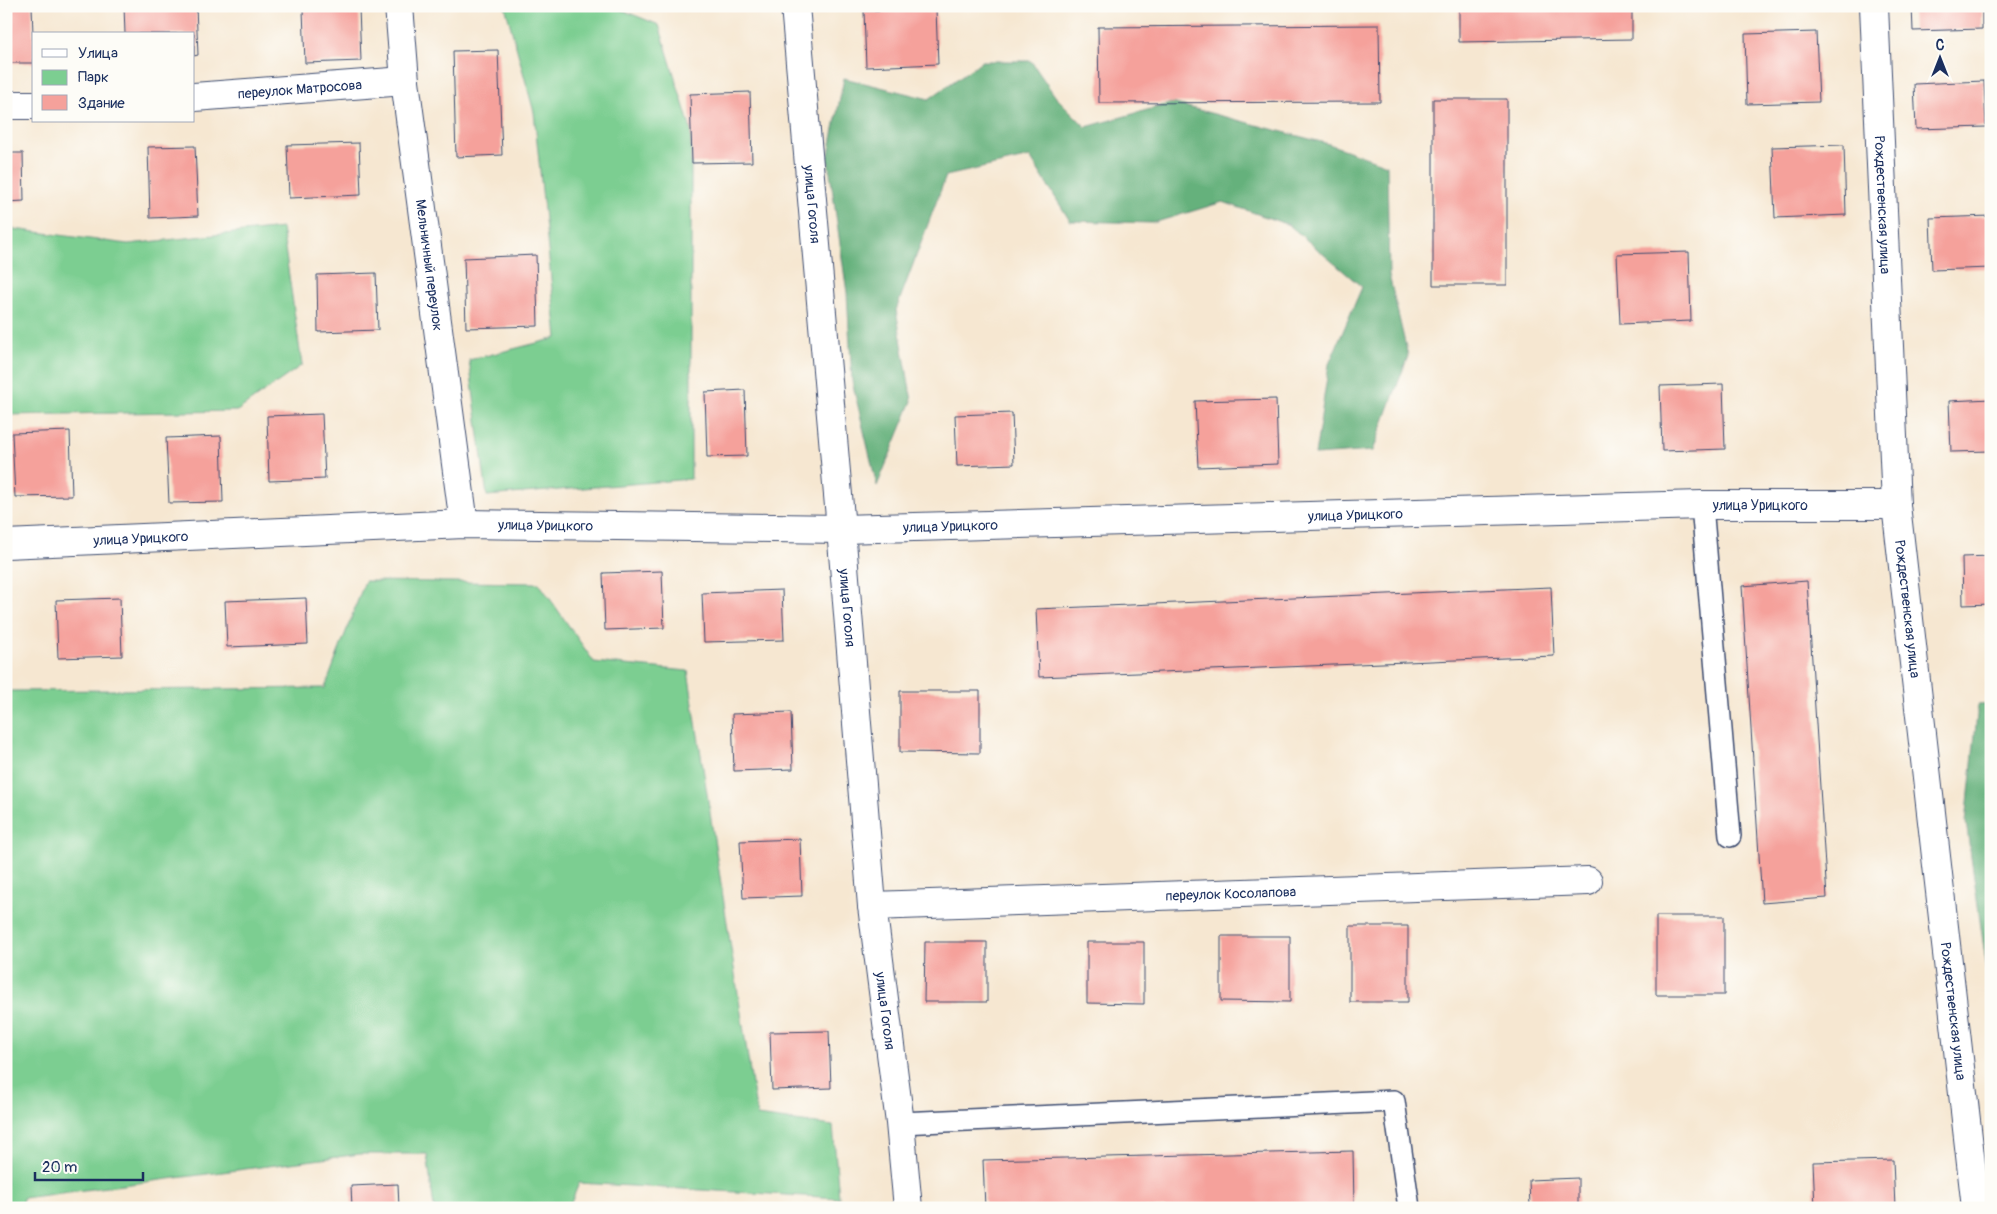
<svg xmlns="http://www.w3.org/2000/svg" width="1997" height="1214" viewBox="0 0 1997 1214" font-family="Pangolin,sans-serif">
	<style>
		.green { fill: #7cce91; stroke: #4c7e78 }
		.forest { fill: #65b17b; stroke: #40706c }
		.building { fill: #f5a19b }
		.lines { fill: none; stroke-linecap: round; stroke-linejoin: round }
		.service-casing { stroke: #3c4b6f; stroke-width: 24 }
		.minor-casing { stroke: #3c4b6f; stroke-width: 30 }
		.tertiary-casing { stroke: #3c4b6f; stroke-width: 30 }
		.service { stroke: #fff; stroke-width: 21 }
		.minor { stroke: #fff; stroke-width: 28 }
		.tertiary { stroke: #fff; stroke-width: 28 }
		.labels { text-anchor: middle; stroke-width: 5; stroke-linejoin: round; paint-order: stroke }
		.street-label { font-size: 14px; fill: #1b2f5e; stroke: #fdfcf7 }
	</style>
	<rect width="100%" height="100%" fill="#fdfcf7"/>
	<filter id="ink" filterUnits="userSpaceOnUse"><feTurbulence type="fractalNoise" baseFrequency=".02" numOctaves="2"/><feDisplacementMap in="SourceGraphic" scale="10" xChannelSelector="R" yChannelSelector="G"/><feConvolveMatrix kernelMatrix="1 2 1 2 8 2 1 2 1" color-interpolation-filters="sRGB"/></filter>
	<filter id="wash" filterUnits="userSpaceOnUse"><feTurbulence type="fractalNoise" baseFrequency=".0096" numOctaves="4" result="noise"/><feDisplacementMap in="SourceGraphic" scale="20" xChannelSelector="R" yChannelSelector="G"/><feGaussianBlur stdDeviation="1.12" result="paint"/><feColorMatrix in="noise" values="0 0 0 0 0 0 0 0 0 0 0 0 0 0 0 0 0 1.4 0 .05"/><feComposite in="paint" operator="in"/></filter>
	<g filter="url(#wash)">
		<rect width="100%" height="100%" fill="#f6e7d1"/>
		<path class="green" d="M505,6H612L659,25L691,130V479L487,496L469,360L557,338L534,112Z
			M6,228L128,244L282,228L302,365L237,411L6,415Z
			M365,581L539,583L594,662L688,671L757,1116L833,1126L839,1198L579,1183L569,1208H434L427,1154H360L23,1198L21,1208H6V691L325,688Z"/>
		<path class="forest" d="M982,61H1031L1055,96L1086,127L1172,103L1329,144L1387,165L1389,275L1408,356L1373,451L1315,455L1329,364L1362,287L1289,225L1223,202L1153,223L1070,221L1030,157L946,176L896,310L912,401L877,486L852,381L847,293L828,159L844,78L929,99Z
			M1991,704V998L1966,822L1978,705Z"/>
		<g id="blocks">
			<path class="building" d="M6,6H32L34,63H6Z
				M124,6H196L198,55L194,56V34H125Z
				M1459,6H1632V39L1459,42Z
				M1912,6H1982V29L1913,31Z
				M359,8L361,61L305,63L303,10Z
				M936,9L938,64L866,67L864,11Z
				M1379,25L1380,102L1099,103L1098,27Z
				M1816,32L1819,102L1747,104L1745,34Z
				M498,50L502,155L456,157L453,51Z
				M1984,81L1986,127L1916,129L1914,84Z
				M750,92L752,162L692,163L690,94Z
				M1433,99H1507V285H1433Z
				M359,143L361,195L289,198L287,145Z
				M1844,145L1846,215L1775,218L1772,147Z
				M195,146L198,216L150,218L148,147Z
				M6,153H23L24,201L6,202Z
				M1991,216V268L1932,270L1930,218Z
				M1689,252L1691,321L1620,324L1617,254Z
				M536,255L538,326L466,328L464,258Z
				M376,273L378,330L318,332L317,275Z
				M1723,384L1725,449L1662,451L1660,386Z
				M745,390L747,456L707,457L705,392Z
				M1276,399L1278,464L1198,467L1195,401Z
				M1991,399V451L1951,452L1949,401Z
				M1012,413L1014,464L957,466L955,415Z
				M322,414L325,479L269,481L267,416Z
				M70,431L72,496L15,497L12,433Z
				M221,436L223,502L169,503L166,438Z
				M1991,556V604L1963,605L1962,557Z
				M662,571L664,628L605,630L603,573Z
				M1807,581L1827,898L1762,903L1742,586Z
				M1551,587L1554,656L1039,677L1036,609Z
				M782,590L784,640L704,642L702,593Z
				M120,598L122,656L58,658L56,600Z
				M306,598L308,644L227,647L225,601Z
				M900,691H980V753L900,752Z
				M791,712L793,769L734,771L732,714Z
				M800,839L802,896L743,898L740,841Z
				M1656,916H1724V995H1656Z
				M1350,926H1408V1002H1350Z
				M1221,936H1290V1002L1221,1001Z
				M925,942H987V1002H924Z
				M1087,942H1144V1004L1087,1003Z
				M829,1031L831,1088L772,1090L770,1032Z
				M1353,1151L1354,1208H985L983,1160Z
				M1893,1160L1895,1208H1815L1813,1162Z
				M1578,1178V1208H1530L1529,1180Z
				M398,1184L399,1208H352L351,1186Z"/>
		</g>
	</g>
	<g filter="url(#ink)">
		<use href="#blocks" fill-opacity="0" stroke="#3c4b6f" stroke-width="1"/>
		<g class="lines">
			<defs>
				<path id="service" d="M1702,505L1730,836
					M900,1123L1394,1101L1409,1208"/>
				<g id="minor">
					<path id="s1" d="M399,6L405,81L464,524"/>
					<path id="s2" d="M795,6L841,529L872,906L900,1123L908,1208"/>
					<path id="s3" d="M1874,6L1896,505L1976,1208"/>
					<path id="s4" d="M194,97L405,81"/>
					<path d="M6,105H34"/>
					<path id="s5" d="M872,906L1588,881"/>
				</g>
				<g id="tertiary">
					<path id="s6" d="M6,544L464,524L841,529L1702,505H1896"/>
				</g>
			</defs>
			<use href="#service" class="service-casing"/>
			<use href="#minor" class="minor-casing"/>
			<use href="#tertiary" class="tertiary-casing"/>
			<use href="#service" class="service"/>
			<use href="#minor" class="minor"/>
			<use href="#tertiary" class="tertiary"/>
		</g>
	</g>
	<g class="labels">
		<g class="street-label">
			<text dy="5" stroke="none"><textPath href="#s4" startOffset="106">переулок Матросова</textPath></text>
			<text dy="5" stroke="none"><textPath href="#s2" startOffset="199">улица Гоголя</textPath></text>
			<text dy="5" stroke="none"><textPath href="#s3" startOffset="199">Рождественская улица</textPath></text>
			<text dy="5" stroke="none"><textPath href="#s1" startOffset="261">Мельничный переулок</textPath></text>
			<text dy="5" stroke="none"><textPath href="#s6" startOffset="1755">улица Урицкого</textPath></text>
			<text dy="5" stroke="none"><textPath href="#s6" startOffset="1350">улица Урицкого</textPath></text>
			<text dy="5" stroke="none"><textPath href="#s6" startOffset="540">улица Урицкого</textPath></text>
			<text dy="5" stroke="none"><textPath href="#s6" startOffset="945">улица Урицкого</textPath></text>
			<text dy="5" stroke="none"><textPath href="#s6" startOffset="135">улица Урицкого</textPath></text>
			<text dy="5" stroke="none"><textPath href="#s2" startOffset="604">улица Гоголя</textPath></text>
			<text dy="5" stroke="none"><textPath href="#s3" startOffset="604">Рождественская улица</textPath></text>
			<text dy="5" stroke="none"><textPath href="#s5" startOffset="359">переулок Косолапова</textPath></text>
			<text dy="5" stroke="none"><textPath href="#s2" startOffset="1009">улица Гоголя</textPath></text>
			<text dy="5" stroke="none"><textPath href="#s3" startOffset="1009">Рождественская улица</textPath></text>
		</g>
	</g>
	<rect width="1997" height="1214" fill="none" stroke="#fdfcf7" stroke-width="25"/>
	<rect x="32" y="32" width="162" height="90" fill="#fdfcf7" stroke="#a3aaba"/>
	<rect x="42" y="49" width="25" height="8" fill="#ffffff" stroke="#a3aaba"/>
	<text x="78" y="58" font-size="15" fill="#1b2f5e">Улица</text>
	<rect x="42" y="70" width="25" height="15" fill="#7cce91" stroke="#a3aaba"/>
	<text x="78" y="82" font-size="15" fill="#1b2f5e">Парк</text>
	<rect x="42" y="95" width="25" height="15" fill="#f5a19b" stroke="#a3aaba"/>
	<text x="78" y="108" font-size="15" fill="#1b2f5e">Здание</text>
	<g transform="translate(1940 58)" stroke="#fdfcf7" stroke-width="4" paint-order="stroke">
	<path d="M0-4L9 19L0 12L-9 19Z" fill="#1b2f5e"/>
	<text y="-8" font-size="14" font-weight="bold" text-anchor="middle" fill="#1b2f5e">С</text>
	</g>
	<path d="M35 1172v8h108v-8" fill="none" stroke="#1b2f5e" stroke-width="2.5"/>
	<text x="42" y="1172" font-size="15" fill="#1b2f5e" stroke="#fdfcf7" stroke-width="4" paint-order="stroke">20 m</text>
</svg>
